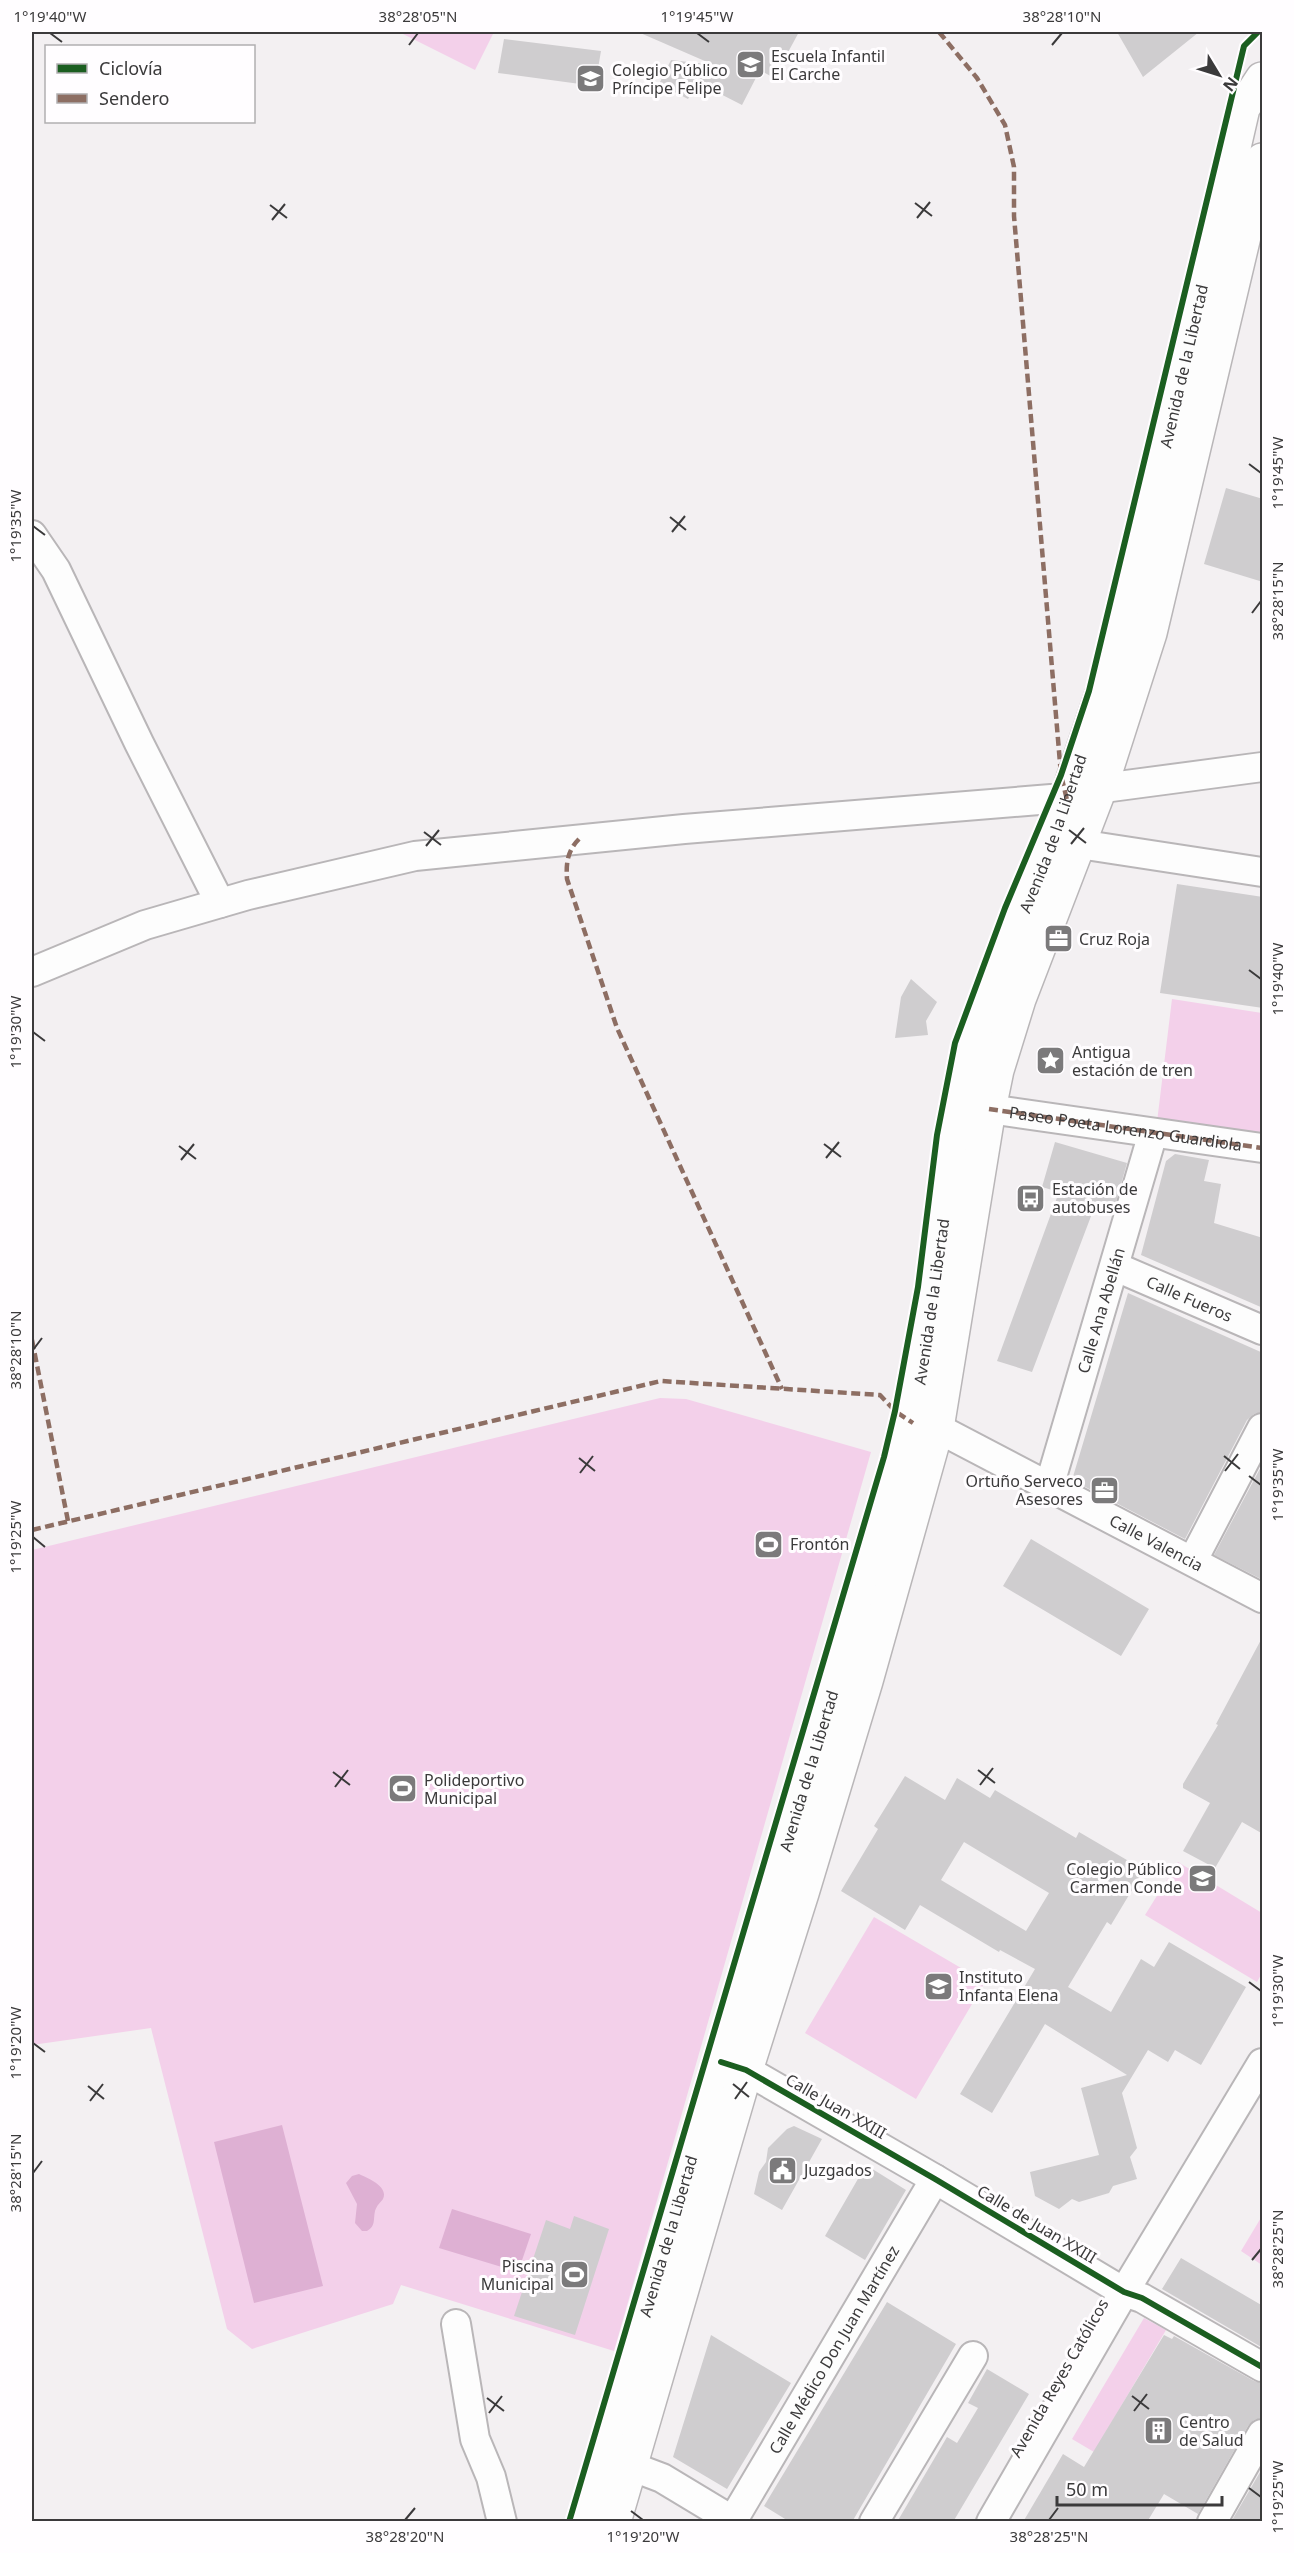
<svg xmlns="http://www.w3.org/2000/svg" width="1294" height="2553" viewBox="0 0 1294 2553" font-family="'Noto Sans',sans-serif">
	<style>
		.green { fill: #f3d0ea }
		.water { fill: #deb0d3 }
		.building { fill: #cfcdcf; fill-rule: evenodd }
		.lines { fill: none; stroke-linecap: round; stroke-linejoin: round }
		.minor-casing { stroke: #b9b6b8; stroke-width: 32 }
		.major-casing { stroke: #b9b6b8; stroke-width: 36 }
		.minor { stroke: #fdfdfd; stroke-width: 28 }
		.major { stroke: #fdfdfd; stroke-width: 33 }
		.quiet { stroke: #8d6e63; stroke-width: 4.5; stroke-dasharray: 9 4.5; stroke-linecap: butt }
		.cycleway-casing { stroke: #fffdff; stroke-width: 10 }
		.cycleway { stroke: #1b5e20; stroke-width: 6 }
		.ticks { fill: none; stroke: #3b3a3b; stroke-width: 2 }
		.labels { text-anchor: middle; stroke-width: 6; stroke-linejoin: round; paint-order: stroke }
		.poi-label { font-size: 16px; fill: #3b3a3b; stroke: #fffdff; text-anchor: start }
		.street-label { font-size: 16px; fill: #3b3a3b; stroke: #fffdff }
		.neatline { fill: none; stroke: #3b3a3b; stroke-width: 2 }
		.ticks-label { font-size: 15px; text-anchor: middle; fill: #3b3a3b }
	</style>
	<rect width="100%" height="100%" fill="#f3f0f2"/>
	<path class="green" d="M399,32H494L475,70Z
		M1172,999L1262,1013V1137L1157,1122Z
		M660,1398L686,1399L871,1452L614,2351L401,2285L393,2304L252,2349L227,2329L151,2028L32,2045V1550Z
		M1178,1862L1262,1913V1973L1257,1982L1145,1915Z
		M874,1917L985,1982L916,2099L805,2033Z
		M1262,2216V2265L1241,2251Z
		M1144,2318L1166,2330L1094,2452L1072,2439Z"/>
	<path class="water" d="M282,2125L323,2286L254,2303L214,2142Z
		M359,2174C367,2178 389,2186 383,2199C380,2203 377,2205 375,2211C373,2220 376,2226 367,2231H362L355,2223L357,2204L346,2183L352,2176Z
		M452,2209L531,2234L518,2272L439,2248Z"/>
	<path class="building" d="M638,32H799L774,78L760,70L742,105L697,82L688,99L659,84L671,60L714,65Z
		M1117,32H1199L1143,77Z
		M504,39L601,51L595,86L498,73Z
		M1226,488L1263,499V582L1204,564Z
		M1177,884L1263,897V1008L1160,993Z
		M911,979L937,1002L926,1021L928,1035L895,1038L901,997Z
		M1055,1142L1127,1163L1114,1209L1096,1203L1032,1372L997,1361L1059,1192L1042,1187Z
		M1175,1154L1209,1160L1204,1181L1221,1184L1214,1223L1263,1238V1308L1141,1255L1166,1161Z
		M1128,1293L1263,1353V1412L1254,1414L1247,1420L1185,1539L1072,1480Z
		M1263,1463V1580L1214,1555Z
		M1031,1539L1149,1609L1121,1656L1003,1586Z
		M1263,1636V1834L1242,1822L1215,1868L1183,1851L1210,1803L1183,1788V1784L1218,1725L1216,1724Z
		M905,1776L945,1800L957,1778L990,1798L995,1790L1076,1838L1079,1832L1144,1870L1111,1925L1107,1922L1068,1987L1111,2012L1141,1959L1154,1967L1169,1942L1246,1987L1201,2065L1175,2050L1168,2062L1148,2050L1122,2093L1137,2148L1130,2157L1137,2179L1113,2186L1109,2193L1079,2202L1072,2199L1059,2209L1035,2196L1030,2172L1099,2155L1081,2088L1127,2075L1045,2024L992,2113L960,2094L1035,1969L1000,1950L999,1952L920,1905L905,1930L841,1891L878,1829L874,1826ZM964,1842L1049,1893L1026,1931L941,1880Z
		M794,2126L822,2139L782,2210L754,2194L759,2172L766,2162L768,2148L787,2129Z
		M866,2165L906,2190L865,2260L825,2236Z
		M574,2216L609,2229L575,2335L514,2316L546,2220L570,2229Z
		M1181,2258L1263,2306V2348L1162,2289Z
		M887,2302L956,2344L852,2522H790L764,2506Z
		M711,2335L791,2383L727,2489L673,2457Z
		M1164,2335L1172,2339L1174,2336L1254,2381L1263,2383V2418L1254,2420L1248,2426L1198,2514L1164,2494L1147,2522H1023L1063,2454L1084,2467Z
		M987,2369L1029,2394L953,2522H897L947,2437L957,2443L978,2408L968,2403Z
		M1263,2467V2522H1231Z"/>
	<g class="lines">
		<defs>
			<g id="minor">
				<path d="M32,535L56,570L139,743L220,903"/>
				<path d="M1102,783L1111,787L1262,767"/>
				<path d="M1079,844L1262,872"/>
				<path d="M32,972L145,925L248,895L415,856L684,829L1051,799L1067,800"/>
				<path d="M989,1109L1262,1148"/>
				<path id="s1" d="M1116,1267L1262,1330"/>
				<path id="s2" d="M915,1423L937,1428L1262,1598"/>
				<path id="s3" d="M1049,1487L1153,1133"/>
				<path d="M1193,1560L1262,1428"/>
				<path d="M724,2063L746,2070L935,2179L1124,2292L1142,2298L1262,2367"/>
				<path d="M456,2324L475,2439L491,2477L502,2522"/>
				<path d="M609,2458L662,2478L735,2522"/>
				<path id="s4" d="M733,2520L935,2179"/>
				<path d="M874,2522L973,2356"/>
				<path d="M991,2522L1124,2292L1262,2063"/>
				<path d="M1212,2522L1262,2434"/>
			</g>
			<g id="major">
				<path id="s5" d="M584,2522L688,2169L899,1473L913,1423L925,1349L956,1130L978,1032L992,990L1048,853L1111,667L1151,509L1243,108L1262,79"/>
				<path d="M614,2522L746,2070L802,1893L866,1681L937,1428L989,1109L997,1070L1019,999L1102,783L1150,633L1262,160"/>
			</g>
		</defs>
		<use href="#minor" class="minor-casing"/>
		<use href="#major" class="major-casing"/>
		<use href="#minor" class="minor"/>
		<use href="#major" class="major"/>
		<g class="quiet">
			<path d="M939,32L977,78L1005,125L1014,167V216L1061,775L1067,800"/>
			<path d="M579,839C567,851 566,864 567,879L617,1028L782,1389"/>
			<path id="s6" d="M989,1109L1262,1148"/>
			<path d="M32,1340L68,1521"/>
			<path d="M32,1530L661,1381L880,1395L895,1411L913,1423"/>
		</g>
		<defs>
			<path id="cycleway" d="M721,2062L746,2070L935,2179L1124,2292L1142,2298L1262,2367
				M569,2522L884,1457L895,1411L918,1287L937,1135L955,1043L1005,908L1061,775L1089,691L1244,46L1258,32"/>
		</defs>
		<use href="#cycleway" class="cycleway-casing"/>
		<use href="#cycleway" class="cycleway"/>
	</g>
	<path class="ticks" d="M50,33L62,42M697,33L709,42M409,45L418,33M1052,45L1062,33M915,203L932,216M270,205L287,218M917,218L930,202M272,220L285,204M1249,464L1261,473M670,517L686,530M33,526L45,535M672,532L685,516M1252,613L1261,601M1069,830L1086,843M424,832L441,845M1071,844L1084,828M426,846L439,830M1249,970L1261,979M33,1032L45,1041M824,1144L841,1157M179,1146L196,1159M826,1158L839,1142M181,1160L194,1144M33,1350L42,1338M1224,1456L1240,1469M579,1458L595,1471M1225,1471L1238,1454M580,1473L593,1456M1249,1476L1261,1485M33,1537L45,1547M978,1770L995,1783M333,1772L350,1785M980,1785L993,1768M335,1787L348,1770M1249,1982L1261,1991M33,2043L45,2052M733,2084L749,2097M88,2086L104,2099M735,2099L747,2082M90,2101L103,2084M33,2173L42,2161M1252,2260L1261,2249M1132,2396L1149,2409M487,2398L504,2411M1134,2411L1147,2394M489,2413L502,2396M1249,2488L1261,2497M631,2511L643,2520M405,2520L415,2508M1049,2520L1058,2508"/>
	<defs>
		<symbol id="school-square" viewBox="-11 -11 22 22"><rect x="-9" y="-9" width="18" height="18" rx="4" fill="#7b7a7b" stroke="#fffdff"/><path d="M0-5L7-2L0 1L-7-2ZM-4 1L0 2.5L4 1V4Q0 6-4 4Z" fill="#fff"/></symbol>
		<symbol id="office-square" viewBox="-11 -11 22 22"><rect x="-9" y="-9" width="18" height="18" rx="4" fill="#7b7a7b" stroke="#fffdff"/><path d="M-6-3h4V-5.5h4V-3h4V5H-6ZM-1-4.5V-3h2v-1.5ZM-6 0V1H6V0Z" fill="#fff"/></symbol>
		<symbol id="sight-square" viewBox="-11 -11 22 22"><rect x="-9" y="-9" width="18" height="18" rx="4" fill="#7b7a7b" stroke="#fffdff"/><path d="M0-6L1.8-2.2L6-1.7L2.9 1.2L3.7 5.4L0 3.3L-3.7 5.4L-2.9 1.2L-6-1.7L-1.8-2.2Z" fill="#fff"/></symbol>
		<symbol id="bus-square" viewBox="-11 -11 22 22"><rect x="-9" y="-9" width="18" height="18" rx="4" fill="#7b7a7b" stroke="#fffdff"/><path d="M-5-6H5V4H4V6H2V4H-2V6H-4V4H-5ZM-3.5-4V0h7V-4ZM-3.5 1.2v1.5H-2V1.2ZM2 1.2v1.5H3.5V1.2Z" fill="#fff"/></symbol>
		<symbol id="stadium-square" viewBox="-11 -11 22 22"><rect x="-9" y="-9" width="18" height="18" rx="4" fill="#7b7a7b" stroke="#fffdff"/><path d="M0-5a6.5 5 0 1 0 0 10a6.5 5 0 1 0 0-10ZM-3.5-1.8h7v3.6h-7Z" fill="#fff"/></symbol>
		<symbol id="civic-square" viewBox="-11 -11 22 22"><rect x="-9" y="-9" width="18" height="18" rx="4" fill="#7b7a7b" stroke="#fffdff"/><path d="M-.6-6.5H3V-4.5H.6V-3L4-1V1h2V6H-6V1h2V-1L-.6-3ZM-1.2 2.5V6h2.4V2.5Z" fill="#fff"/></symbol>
		<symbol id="building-square" viewBox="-11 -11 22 22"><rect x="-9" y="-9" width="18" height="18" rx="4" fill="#7b7a7b" stroke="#fffdff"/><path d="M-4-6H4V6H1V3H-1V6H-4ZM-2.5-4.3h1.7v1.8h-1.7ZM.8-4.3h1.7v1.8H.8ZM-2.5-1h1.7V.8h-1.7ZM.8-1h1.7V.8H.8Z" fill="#fff"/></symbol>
	</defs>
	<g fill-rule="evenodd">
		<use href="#school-square" x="734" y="48" width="33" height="33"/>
		<use href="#school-square" x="574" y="62" width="33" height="33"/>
		<use href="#office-square" x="1042" y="922" width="33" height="33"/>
		<use href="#sight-square" x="1034" y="1044" width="33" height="33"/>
		<use href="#bus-square" x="1014" y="1182" width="33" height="33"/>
		<use href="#office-square" x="1088" y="1474" width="33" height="33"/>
		<use href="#stadium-square" x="752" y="1528" width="33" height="33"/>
		<use href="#stadium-square" x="386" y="1772" width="33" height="33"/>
		<use href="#school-square" x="1186" y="1862" width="33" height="33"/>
		<use href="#school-square" x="922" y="1970" width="33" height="33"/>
		<use href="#civic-square" x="766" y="2154" width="33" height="33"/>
		<use href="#stadium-square" x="558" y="2258" width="33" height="33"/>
		<use href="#building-square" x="1142" y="2414" width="33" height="33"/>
	</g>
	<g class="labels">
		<g class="poi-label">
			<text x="771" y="62">Escuela Infantil<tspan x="771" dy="18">El Carche</tspan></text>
			<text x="612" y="76">Colegio Público<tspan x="612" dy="18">Príncipe Felipe</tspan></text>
			<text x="1079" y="945">Cruz Roja</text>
			<text x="1072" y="1058">Antigua<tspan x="1072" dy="18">estación de tren</tspan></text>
			<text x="1052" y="1195">Estación de<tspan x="1052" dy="18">autobuses</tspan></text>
			<text x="1083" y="1487" text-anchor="end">Ortuño Serveco<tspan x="1083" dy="18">Asesores</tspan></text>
			<text x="790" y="1550">Frontón</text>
			<text x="424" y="1786">Polideportivo<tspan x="424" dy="18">Municipal</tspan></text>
			<text x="1182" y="1875" text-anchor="end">Colegio Público<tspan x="1182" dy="18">Carmen Conde</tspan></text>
			<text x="959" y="1983">Instituto<tspan x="959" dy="18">Infanta Elena</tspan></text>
			<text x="804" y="2176">Juzgados</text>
			<text x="554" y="2272" text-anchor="end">Piscina<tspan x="554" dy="18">Municipal</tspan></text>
			<text x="1179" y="2428">Centro<tspan x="1179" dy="18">de Salud</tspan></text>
		</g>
		<g class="street-label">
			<text dy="6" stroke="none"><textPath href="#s5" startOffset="2242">Avenida de la Libertad</textPath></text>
			<text dy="6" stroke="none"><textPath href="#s5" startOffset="1756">Avenida de la Libertad</textPath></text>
			<text dy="6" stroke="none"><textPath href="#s6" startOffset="138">Paseo Poeta Lorenzo Guardiola</textPath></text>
			<text dy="6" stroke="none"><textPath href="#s1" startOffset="80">Calle Fueros</textPath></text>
			<text dy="6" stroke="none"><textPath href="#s5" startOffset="1270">Avenida de la Libertad</textPath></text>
			<text dy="6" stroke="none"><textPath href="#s3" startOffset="184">Calle Ana Abellán</textPath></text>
			<text dy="6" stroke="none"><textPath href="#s2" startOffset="270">Calle Valencia</textPath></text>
			<text dy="6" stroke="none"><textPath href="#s5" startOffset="784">Avenida de la Libertad</textPath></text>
			<text transform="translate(836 2106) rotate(30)" y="6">Calle Juan XXIII</text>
			<text transform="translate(1037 2224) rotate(31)" y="6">Calle de Juan XXIII</text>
			<text dy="6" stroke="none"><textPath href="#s5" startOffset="298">Avenida de la Libertad</textPath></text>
			<text dy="6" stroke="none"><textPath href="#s4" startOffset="198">Calle Médico Don Juan Martínez</textPath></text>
			<text transform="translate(1059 2378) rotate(-60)" y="6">Avenida Reyes Católicos</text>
		</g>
	</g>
	<rect width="1294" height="2553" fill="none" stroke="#fffdff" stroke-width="66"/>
	<rect x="45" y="45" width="210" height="78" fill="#fffdff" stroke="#b1afb1" stroke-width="1.5"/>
	<rect x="57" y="64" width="30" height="9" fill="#1b5e20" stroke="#b1afb1" stroke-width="1.5"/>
	<text x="99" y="75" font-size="18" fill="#3b3a3b">Ciclovía</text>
	<rect x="57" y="94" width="30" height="9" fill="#8d6e63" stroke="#b1afb1" stroke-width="1.5"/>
	<text x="99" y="105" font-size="18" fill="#3b3a3b">Sendero</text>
	<g transform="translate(1219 75) rotate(128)" stroke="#fffdff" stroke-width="4.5" paint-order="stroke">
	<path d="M0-4.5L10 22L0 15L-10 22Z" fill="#3b3a3b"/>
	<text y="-9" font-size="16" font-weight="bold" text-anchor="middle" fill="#3b3a3b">N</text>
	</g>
	<path d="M1057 2496v9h165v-9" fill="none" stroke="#3b3a3b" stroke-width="3"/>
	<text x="1066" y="2496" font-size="18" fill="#3b3a3b" stroke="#fffdff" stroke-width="4.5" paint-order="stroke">50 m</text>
	<rect x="33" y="33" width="1228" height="2487" class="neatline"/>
	<g class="ticks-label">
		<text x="50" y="22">1°19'40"W</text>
		<text x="418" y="22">38°28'05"N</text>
		<text x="697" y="22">1°19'45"W</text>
		<text x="1062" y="22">38°28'10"N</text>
		<text transform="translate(1278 473) rotate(-90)" y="5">1°19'45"W</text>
		<text transform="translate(16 526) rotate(-90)" y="5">1°19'35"W</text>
		<text transform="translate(1278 601) rotate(-90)" y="5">38°28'15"N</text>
		<text transform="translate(1278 979) rotate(-90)" y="5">1°19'40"W</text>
		<text transform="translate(16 1032) rotate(-90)" y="5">1°19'30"W</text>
		<text transform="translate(16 1350) rotate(-90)" y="5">38°28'10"N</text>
		<text transform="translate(1278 1485) rotate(-90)" y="5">1°19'35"W</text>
		<text transform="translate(16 1537) rotate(-90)" y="5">1°19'25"W</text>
		<text transform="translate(1278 1991) rotate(-90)" y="5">1°19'30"W</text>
		<text transform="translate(16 2043) rotate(-90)" y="5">1°19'20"W</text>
		<text transform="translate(16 2173) rotate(-90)" y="5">38°28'15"N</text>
		<text transform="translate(1278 2249) rotate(-90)" y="5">38°28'25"N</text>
		<text transform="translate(1278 2497) rotate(-90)" y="5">1°19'25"W</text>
		<text x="405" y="2542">38°28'20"N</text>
		<text x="643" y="2542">1°19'20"W</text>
		<text x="1049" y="2542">38°28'25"N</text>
	</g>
</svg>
